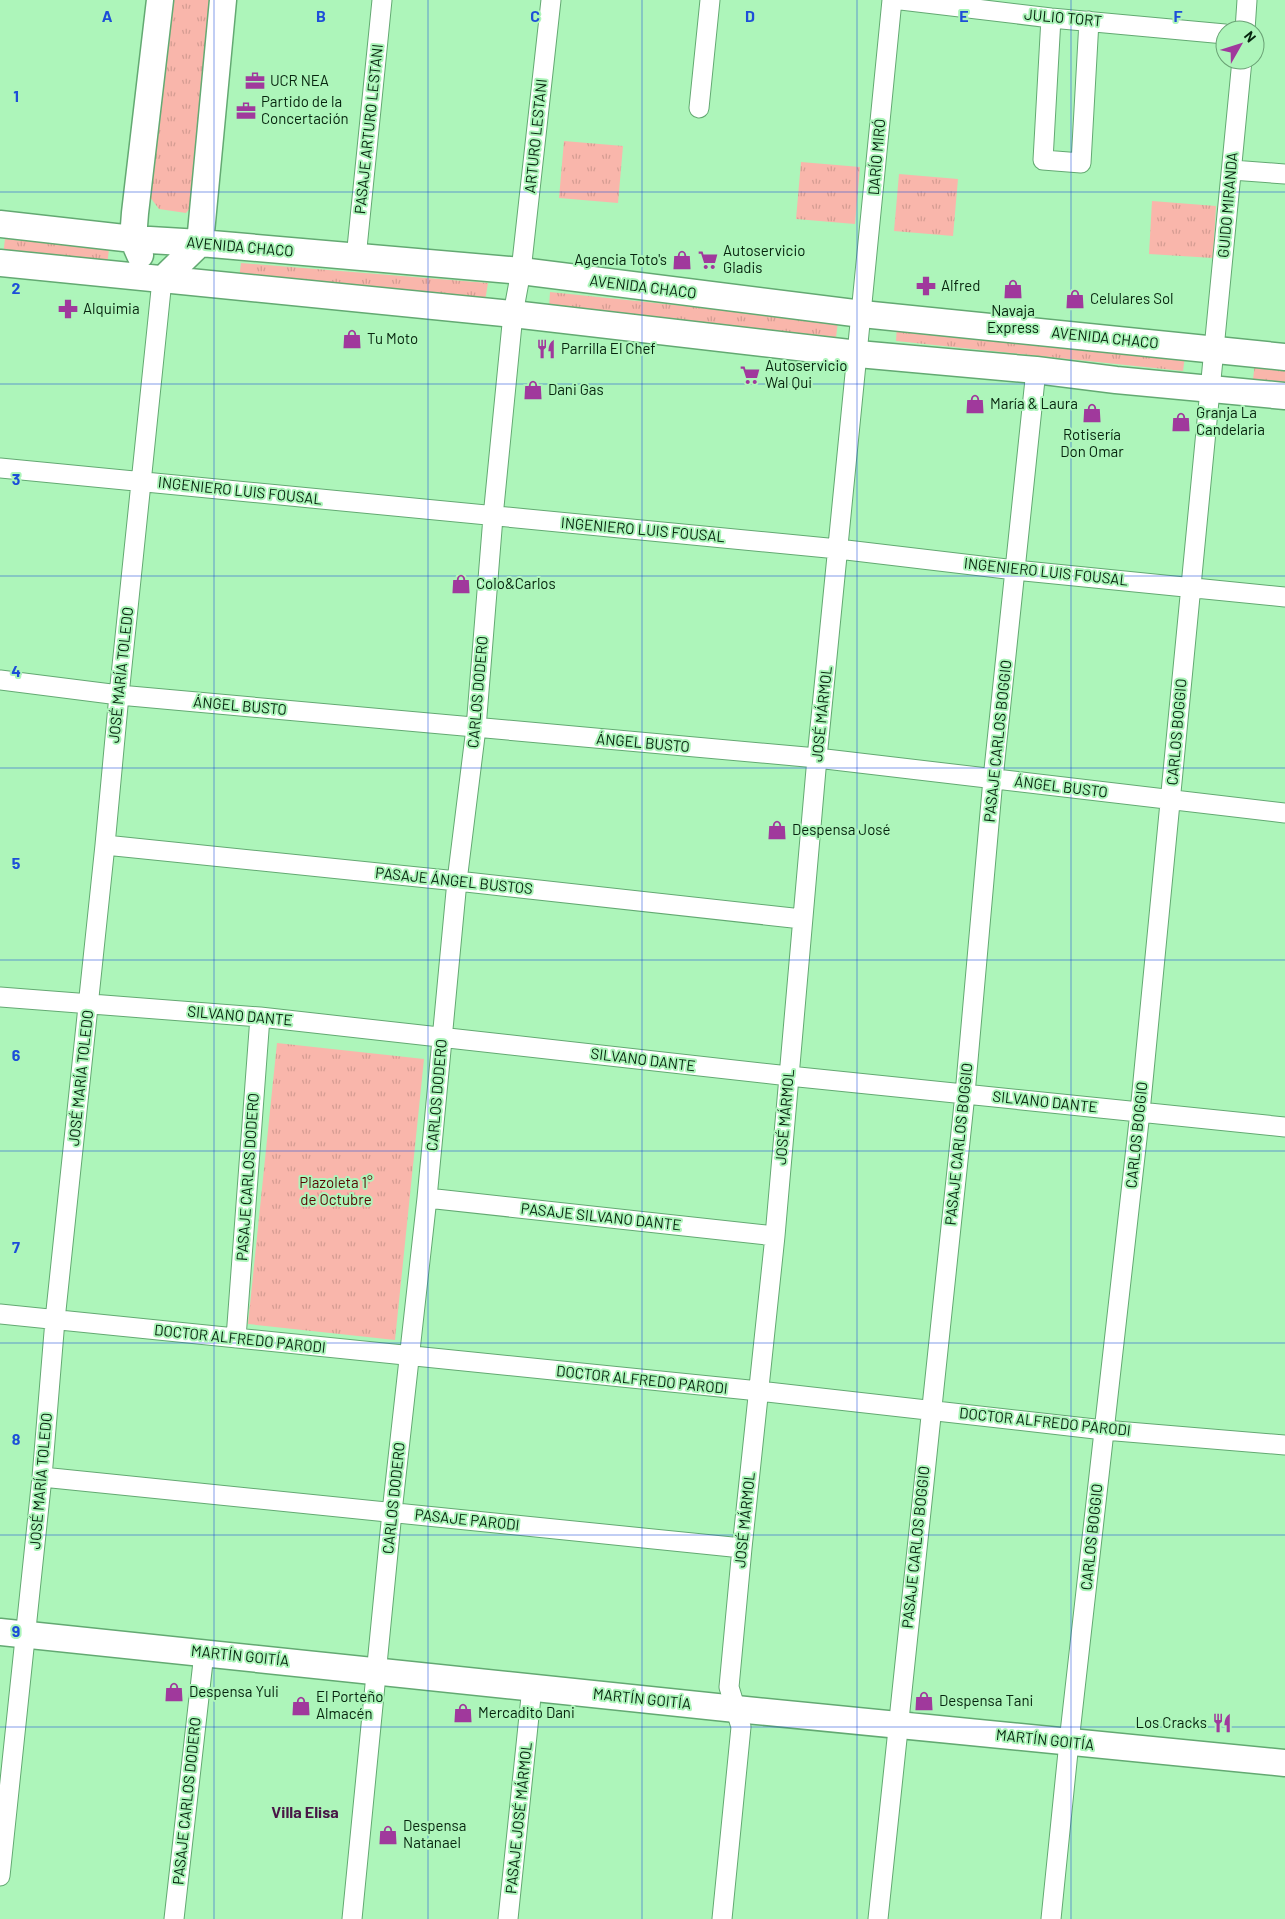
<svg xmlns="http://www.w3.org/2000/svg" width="1285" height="1919" viewBox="0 0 1285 1919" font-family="Barlow,sans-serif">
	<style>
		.grass { fill: url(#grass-tufts) }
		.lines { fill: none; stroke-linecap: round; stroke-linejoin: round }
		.street-casing { stroke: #63a972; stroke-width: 21 }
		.secondary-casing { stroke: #63a972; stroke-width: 29 }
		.street { stroke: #fff; stroke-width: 19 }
		.secondary { stroke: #fff; stroke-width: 26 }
		.grid { fill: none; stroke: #1d4ed8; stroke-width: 1; stroke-opacity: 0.55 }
		.labels { text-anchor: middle; stroke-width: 4; stroke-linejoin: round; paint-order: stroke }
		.street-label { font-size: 15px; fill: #06240e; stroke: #adf5ba }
		.poi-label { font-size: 15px; fill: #06240e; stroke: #adf5ba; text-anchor: start }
		.park-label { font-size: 15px; fill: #580804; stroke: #adf5ba }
		.neighbourhood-label { font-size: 16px; font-weight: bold; fill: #481646; stroke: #adf5ba }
		.grid-label { font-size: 16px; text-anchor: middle; font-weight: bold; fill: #1d4ed8; stroke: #adf5ba; stroke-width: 4; stroke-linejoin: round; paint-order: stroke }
	</style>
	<defs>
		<pattern id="grass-tufts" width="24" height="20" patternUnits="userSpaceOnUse" patternTransform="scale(1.25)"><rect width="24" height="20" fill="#f9b6ab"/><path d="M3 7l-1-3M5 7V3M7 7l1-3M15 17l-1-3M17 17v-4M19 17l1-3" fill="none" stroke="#d49c92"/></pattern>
	</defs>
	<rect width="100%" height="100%" fill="#adf5ba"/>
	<path class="grass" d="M169,0H217L196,201L186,213L159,209L150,197Z
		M564,141L623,146L618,203L559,198Z
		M801,162L860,167L855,224L796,219Z
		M899,174L958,179L953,236L894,231Z
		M1152,201L1216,206L1213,258L1149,254Z
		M5,239L109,249L107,266L3,255Z
		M241,263L488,283L485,301L239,278Z
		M550,292L838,322L836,337L549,307Z
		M897,326L1185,356L1183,371L896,341Z
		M1255,363L1285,366V382L1253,379Z
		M277,1043L424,1059L395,1340L248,1324Z"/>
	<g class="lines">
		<defs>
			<path id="street" d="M901,0L1051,18L1225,34
				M1051,18L1043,160L1081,163L1089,21
				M1245,30L1247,0
				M699,108L710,0
				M1232,170L1285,174
				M356,258L382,0
				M0,468L838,549L1015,570L1285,597
				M0,680L119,695L817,758L1285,813
				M105,845L457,881L802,919
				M0,997L260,1017L789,1076L1285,1127
				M427,1198L775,1236
				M0,1314L759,1391L1104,1430L1285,1445
				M236,1338L260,1017
				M42,1477L742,1548
				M0,1876L42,1477L55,1320L105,845L119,695L162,280
				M174,1919L204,1653
				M352,1919L392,1512L427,1198L457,881L476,728L493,517L513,314L521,271L551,0
				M508,1919L532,1687
				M722,1919L741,1727L729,1687L742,1548L775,1236L817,758L892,0
				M878,1919L965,1094L993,779L1036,370
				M1051,1919L1069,1742L1140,1112L1242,60"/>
			<path id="secondary" d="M0,224L133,239L200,243L521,271L862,314L1285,357
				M140,255L133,239L135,213L160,0
				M0,263L513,314L858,354L1036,370L1116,380L1285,396
				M162,280L200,243L223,0
				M0,1632L736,1709L1285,1763"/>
		</defs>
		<use href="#street" class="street-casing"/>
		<use href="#secondary" class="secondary-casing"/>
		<use href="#street" class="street"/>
		<use href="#secondary" class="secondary"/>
	</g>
	<path class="grid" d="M214,0V1919M428,0V1919M642,0V1919M857,0V1919M1071,0V1919M0,192H1285M0,384H1285M0,576H1285M0,768H1285M0,960H1285M0,1151H1285M0,1343H1285M0,1535H1285M0,1727H1285"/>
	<defs>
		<symbol id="office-bare" viewBox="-9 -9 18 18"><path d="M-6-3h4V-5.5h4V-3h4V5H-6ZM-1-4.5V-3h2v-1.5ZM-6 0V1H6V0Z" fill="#a0399c" stroke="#adf5ba" stroke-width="2.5" paint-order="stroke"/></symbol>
		<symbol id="shop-bare" viewBox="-9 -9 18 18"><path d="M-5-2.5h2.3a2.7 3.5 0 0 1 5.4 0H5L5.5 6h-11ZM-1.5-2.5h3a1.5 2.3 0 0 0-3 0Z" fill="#a0399c" stroke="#adf5ba" stroke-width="2.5" paint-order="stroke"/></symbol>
		<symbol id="supermarket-bare" viewBox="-9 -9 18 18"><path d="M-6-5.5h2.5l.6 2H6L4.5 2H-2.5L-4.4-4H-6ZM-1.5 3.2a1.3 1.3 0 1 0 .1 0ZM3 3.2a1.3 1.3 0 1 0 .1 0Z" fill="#a0399c" stroke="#adf5ba" stroke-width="2.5" paint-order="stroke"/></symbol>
		<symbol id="pharmacy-bare" viewBox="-9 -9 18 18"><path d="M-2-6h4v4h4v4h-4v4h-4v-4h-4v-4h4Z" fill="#a0399c" stroke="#adf5ba" stroke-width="2.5" paint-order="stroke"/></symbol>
		<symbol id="restaurant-bare" viewBox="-9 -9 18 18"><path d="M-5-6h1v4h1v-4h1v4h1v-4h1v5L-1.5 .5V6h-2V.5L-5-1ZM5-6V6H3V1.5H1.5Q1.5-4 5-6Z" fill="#a0399c" stroke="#adf5ba" stroke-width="2.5" paint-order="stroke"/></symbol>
	</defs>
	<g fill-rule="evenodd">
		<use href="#office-bare" x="241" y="67" width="28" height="28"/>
		<use href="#office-bare" x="232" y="97" width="28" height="28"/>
		<use href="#shop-bare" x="668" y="246" width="28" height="28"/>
		<use href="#supermarket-bare" x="694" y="246" width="28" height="28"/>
		<use href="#pharmacy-bare" x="912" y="272" width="28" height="28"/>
		<use href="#shop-bare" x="999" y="275" width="28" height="28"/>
		<use href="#shop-bare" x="1061" y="285" width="28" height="28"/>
		<use href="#pharmacy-bare" x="54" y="295" width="28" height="28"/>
		<use href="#shop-bare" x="338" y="325" width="28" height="28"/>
		<use href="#restaurant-bare" x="532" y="335" width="28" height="28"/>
		<use href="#supermarket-bare" x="736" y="361" width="28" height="28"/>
		<use href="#shop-bare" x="519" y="376" width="28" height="28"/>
		<use href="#shop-bare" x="961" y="390" width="28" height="28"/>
		<use href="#shop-bare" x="1078" y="399" width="28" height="28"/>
		<use href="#shop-bare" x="1167" y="408" width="28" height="28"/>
		<use href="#shop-bare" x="447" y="570" width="28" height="28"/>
		<use href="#shop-bare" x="763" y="816" width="28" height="28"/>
		<use href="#shop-bare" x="160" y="1678" width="28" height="28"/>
		<use href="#shop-bare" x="910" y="1687" width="28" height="28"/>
		<use href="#shop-bare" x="287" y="1692" width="28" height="28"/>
		<use href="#shop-bare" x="449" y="1699" width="28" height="28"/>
		<use href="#restaurant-bare" x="1208" y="1709" width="28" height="28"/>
		<use href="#shop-bare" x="374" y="1821" width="28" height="28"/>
	</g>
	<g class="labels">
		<g class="street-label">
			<text transform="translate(1063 18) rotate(5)" y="5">JULIO TORT</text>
			<text transform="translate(369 129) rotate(-84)" y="5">PASAJE ARTURO LESTANI</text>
			<text transform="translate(536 136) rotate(-84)" y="5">ARTURO LESTANI</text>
			<text transform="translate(877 157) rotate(-85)" y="5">DARÍO MIRÓ</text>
			<text transform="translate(1228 205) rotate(-85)" y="5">GUIDO MIRANDA</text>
			<text transform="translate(240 247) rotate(5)" y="5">AVENIDA CHACO</text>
			<text transform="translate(643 287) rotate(7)" y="5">AVENIDA CHACO</text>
			<text transform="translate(1105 338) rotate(6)" y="5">AVENIDA CHACO</text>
			<text transform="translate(240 491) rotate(6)" y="5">INGENIERO LUIS FOUSAL</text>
			<text transform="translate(643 530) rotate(5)" y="5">INGENIERO LUIS FOUSAL</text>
			<text transform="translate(1046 572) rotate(6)" y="5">INGENIERO LUIS FOUSAL</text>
			<text transform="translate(121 675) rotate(-84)" y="5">JOSÉ MARÍA TOLEDO</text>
			<text transform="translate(478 692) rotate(-85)" y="5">CARLOS DODERO</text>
			<text transform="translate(240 706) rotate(5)" y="5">ÁNGEL BUSTO</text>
			<text transform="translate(822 714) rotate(-84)" y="5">JOSÉ MÁRMOL</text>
			<text transform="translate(1177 732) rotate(-85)" y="5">CARLOS BOGGIO</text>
			<text transform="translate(998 741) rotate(-84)" y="5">PASAJE CARLOS BOGGIO</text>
			<text transform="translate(643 743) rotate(5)" y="5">ÁNGEL BUSTO</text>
			<text transform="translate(1061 787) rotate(7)" y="5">ÁNGEL BUSTO</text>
			<text transform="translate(454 881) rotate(6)" y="5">PASAJE ÁNGEL BUSTOS</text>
			<text transform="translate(240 1016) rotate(5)" y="5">SILVANO DANTE</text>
			<text transform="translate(643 1060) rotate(7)" y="5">SILVANO DANTE</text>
			<text transform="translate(81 1078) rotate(-84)" y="5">JOSÉ MARÍA TOLEDO</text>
			<text transform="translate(437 1095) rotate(-85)" y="5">CARLOS DODERO</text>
			<text transform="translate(1045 1102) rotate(6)" y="5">SILVANO DANTE</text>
			<text transform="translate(785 1117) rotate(-85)" y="5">JOSÉ MÁRMOL</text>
			<text transform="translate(1137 1135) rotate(-84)" y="5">CARLOS BOGGIO</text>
			<text transform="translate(959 1144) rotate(-84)" y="5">PASAJE CARLOS BOGGIO</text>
			<text transform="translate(248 1177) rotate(-86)" y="5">PASAJE CARLOS DODERO</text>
			<text transform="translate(601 1217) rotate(6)" y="5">PASAJE SILVANO DANTE</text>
			<text transform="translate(240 1339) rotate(6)" y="5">DOCTOR ALFREDO PARODI</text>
			<text transform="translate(642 1380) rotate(6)" y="5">DOCTOR ALFREDO PARODI</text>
			<text transform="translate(1045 1422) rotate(6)" y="5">DOCTOR ALFREDO PARODI</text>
			<text transform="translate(41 1481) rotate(-85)" y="5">JOSÉ MARÍA TOLEDO</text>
			<text transform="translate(394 1498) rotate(-84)" y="5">CARLOS DODERO</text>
			<text transform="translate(467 1520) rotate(6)" y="5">PASAJE PARODI</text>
			<text transform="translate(745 1520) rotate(-84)" y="5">JOSÉ MÁRMOL</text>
			<text transform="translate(1092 1537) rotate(-84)" y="5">CARLOS BOGGIO</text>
			<text transform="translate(916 1547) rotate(-84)" y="5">PASAJE CARLOS BOGGIO</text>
			<text transform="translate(240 1656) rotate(6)" y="5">MARTÍN GOITÍA</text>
			<text transform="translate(642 1699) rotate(6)" y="5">MARTÍN GOITÍA</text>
			<text transform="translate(1045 1740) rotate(6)" y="5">MARTÍN GOITÍA</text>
			<text transform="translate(187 1801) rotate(-84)" y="5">PASAJE CARLOS DODERO</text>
			<text transform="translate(519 1818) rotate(-84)" y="5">PASAJE JOSÉ MÁRMOL</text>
		</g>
		<g class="poi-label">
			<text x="270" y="86">UCR NEA</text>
			<text x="261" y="107">Partido de la<tspan x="261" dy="17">Concertación</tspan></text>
			<text x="723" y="256">Autoservicio<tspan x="723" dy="17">Gladis</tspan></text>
			<text x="667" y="265" text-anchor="end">Agencia Toto's</text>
			<text x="941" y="291">Alfred</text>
			<text x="1090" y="304">Celulares Sol</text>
			<text x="83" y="314">Alquimia</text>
			<text x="1013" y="316" text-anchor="middle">Navaja<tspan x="1013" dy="17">Express</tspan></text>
			<text x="367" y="344">Tu Moto</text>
			<text x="561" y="354">Parrilla El Chef</text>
			<text x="765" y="371">Autoservicio<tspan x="765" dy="17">Wal Qui</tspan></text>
			<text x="548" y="395">Dani Gas</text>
			<text x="990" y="409">María &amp; Laura</text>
			<text x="1196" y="418">Granja La<tspan x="1196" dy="17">Candelaria</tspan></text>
			<text x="1092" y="440" text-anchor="middle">Rotisería<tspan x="1092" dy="17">Don Omar</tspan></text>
			<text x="476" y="589">Colo&amp;Carlos</text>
			<text x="792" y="835">Despensa José</text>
			<text x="189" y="1697">Despensa Yuli</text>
			<text x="316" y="1702">El Porteño<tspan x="316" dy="17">Almacén</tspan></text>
			<text x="939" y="1706">Despensa Tani</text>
			<text x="478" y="1718">Mercadito Dani</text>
			<text x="1207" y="1728" text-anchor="end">Los Cracks</text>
			<text x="403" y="1831">Despensa<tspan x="403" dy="17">Natanael</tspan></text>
		</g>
		<g class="park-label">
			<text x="336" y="1188">Plazoleta 1°<tspan x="336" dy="17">de Octubre</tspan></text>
		</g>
		<g class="neighbourhood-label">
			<text x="305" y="1818">Villa Elisa</text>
		</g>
	</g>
	<g class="grid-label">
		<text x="107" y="22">A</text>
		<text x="321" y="22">B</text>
		<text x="535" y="22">C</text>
		<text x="750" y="22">D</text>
		<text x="964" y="22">E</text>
		<text x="1178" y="22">F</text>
		<text x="16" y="102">1</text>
		<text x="16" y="294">2</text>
		<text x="16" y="485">3</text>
		<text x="16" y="677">4</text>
		<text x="16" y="869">5</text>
		<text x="16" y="1061">6</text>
		<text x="16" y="1253">7</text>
		<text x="16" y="1445">8</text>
		<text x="16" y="1637">9</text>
	</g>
	<g transform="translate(1240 45) rotate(51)"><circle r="24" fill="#adf5ba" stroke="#6aa175"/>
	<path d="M0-4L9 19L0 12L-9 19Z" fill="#a0399c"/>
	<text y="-8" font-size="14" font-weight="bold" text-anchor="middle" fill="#06240e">N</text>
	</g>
</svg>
